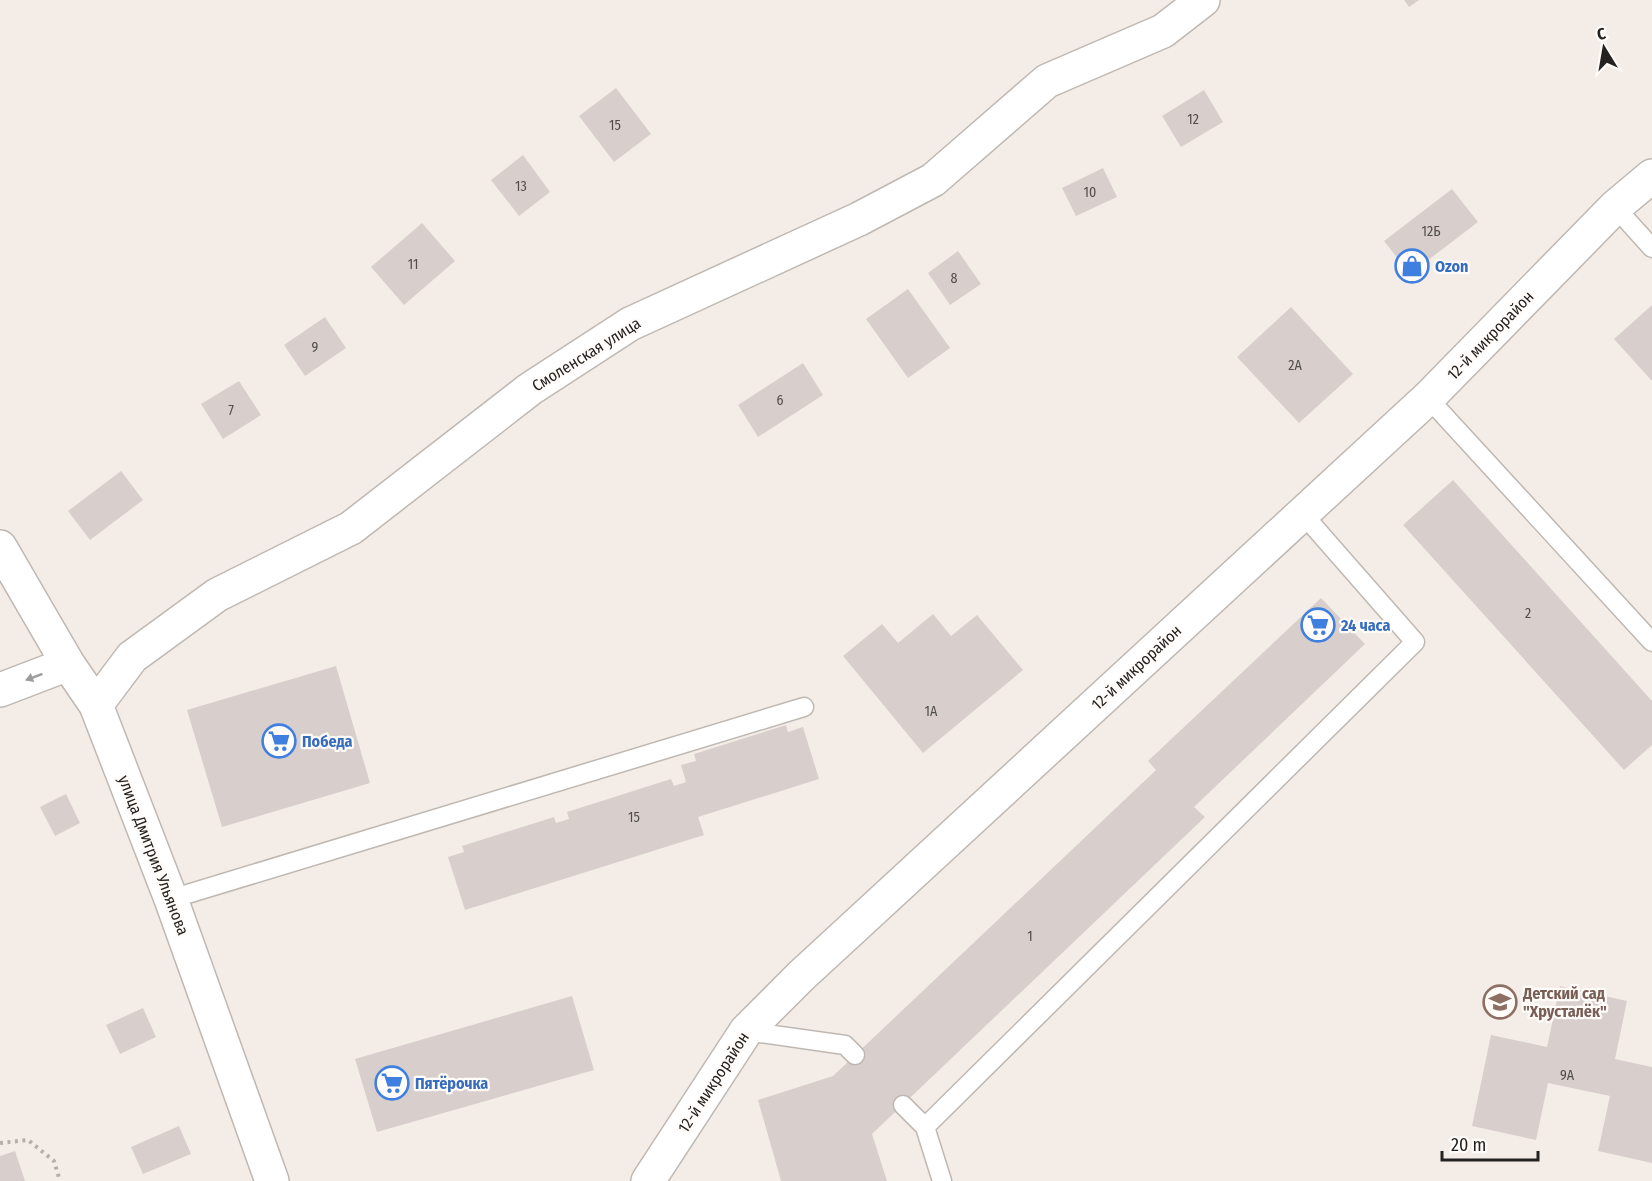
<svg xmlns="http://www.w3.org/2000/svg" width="1652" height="1181" viewBox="0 0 1652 1181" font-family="'Fira Sans Condensed',sans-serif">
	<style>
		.building { fill: #d8cfcc }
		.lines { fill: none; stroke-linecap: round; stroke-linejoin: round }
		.lane-casing { stroke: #bfb8b2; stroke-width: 21 }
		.street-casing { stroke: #bfb8b2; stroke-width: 36 }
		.path { stroke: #b4afaa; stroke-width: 4; stroke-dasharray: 3 4.5; stroke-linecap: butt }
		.lane { stroke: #fff; stroke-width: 18 }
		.street { stroke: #fff; stroke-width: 33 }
		.oneway { fill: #9c9c9b }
		.labels { text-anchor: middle; stroke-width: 4.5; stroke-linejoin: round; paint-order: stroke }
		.number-label { font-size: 14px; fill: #514d4b }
		.shop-label { font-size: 16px; font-weight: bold; fill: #366cbe; stroke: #fefbf9; text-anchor: start }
		.street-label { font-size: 16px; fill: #242220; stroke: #fefbf9 }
		.education-label { font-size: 16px; font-weight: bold; fill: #785e54; stroke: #fefbf9; text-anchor: start }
	</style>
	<rect width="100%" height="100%" fill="#f4ede7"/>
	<path class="building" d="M1404,0H1419L1409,7Z
		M616,88L651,134L614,162L579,116Z
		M1204,90L1223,122L1181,147L1162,116Z
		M523,155L550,192L519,216L491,180Z
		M1103,168L1117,197L1076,216L1062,188Z
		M1452,189L1478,222L1410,274L1384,241Z
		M422,223L455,261L404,305L371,267Z
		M958,251L981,284L950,305L928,273Z
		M908,289L950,348L908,378L866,319Z
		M1652,305V381L1614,339Z
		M1291,307L1353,374L1299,423L1237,357Z
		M325,317L346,348L305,376L284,345Z
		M803,363L823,395L758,437L738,405Z
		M239,381L261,415L223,439L201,404Z
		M121,471L143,500L90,540L68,511Z
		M1453,480L1652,701V745L1624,770L1403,525Z
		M1321,598L1365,644L1194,807L1205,817L872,1134L887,1181H781L758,1100L833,1076L1156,770L1148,761Z
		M933,614L951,636L977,615L1023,670L923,753L843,656L882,624L898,643Z
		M336,666L370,783L222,827L187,710Z
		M786,725L788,732L803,727L819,779L698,817L704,835L465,910L448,857L464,852L462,846L554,817L556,823L569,819L567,812L671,779L674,786L686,782L681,765L696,761L694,754Z
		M66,794L80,823L55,836L40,807Z
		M1560,986L1627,1001L1615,1059L1652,1067V1163L1598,1151L1610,1096L1548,1083L1536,1140L1472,1126L1491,1035L1547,1047Z
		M572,996L594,1070L377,1132L355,1059Z
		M143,1008L156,1037L120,1054L106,1025Z
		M179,1126L191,1154L143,1174L131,1147Z
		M15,1151L25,1181H0V1156Z"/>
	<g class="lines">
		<defs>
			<path id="lane" d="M1615,207L1652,248
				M1428,398L1652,642
				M171,899L804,707
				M746,1031L845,1045L855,1055
				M903,1105L925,1127
				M942,1181L925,1127L1415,642L1302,513"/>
			<path id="street" d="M0,547L68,664L96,705L171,899L272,1181
				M0,690L68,664
				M96,705L132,657L217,595L351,528L530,389L630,324L859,219L933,180L1047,81L1163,31L1203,0
				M648,1181L746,1031L801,976L1428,398L1615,207L1652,176"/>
		</defs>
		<use href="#lane" class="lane-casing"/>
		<use href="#street" class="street-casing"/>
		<path class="path" d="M0,1143L28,1140L54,1161L60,1181"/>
		<use href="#lane" class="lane"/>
		<use href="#street" class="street"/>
	</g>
	<defs><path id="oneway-solid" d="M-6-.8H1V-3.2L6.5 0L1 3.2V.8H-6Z" transform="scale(1.5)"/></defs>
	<use class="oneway" href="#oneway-solid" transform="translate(34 677) rotate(159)"/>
	<defs>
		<symbol id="shop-ring" viewBox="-11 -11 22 22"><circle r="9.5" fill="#fefbf9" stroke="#3f7fe0" stroke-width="1.5"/><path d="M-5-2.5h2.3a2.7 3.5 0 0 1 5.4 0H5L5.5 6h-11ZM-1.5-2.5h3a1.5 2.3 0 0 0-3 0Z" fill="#3f7fe0"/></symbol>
		<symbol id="supermarket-ring" viewBox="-11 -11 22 22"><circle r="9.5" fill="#fefbf9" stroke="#3f7fe0" stroke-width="1.5"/><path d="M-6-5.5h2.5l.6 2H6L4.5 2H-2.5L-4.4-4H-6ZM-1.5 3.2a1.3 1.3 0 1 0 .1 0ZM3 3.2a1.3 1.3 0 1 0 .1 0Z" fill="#3f7fe0"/></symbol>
		<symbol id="school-ring" viewBox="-11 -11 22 22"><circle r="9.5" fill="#fefbf9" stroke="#8d6e63" stroke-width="1.5"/><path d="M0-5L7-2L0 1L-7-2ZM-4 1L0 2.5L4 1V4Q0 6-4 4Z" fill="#8d6e63"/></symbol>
	</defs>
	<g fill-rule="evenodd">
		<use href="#shop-ring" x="1393" y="247" width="38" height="38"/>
		<use href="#supermarket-ring" x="1299" y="606" width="38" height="38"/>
		<use href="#supermarket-ring" x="260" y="722" width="38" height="38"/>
		<use href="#school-ring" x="1481" y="983" width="38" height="38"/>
		<use href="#supermarket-ring" x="373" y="1064" width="38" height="38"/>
	</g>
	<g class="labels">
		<g class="number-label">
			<text x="1193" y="124">12</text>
			<text x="615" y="130">15</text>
			<text x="521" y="191">13</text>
			<text x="1090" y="197">10</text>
			<text x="1431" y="236">12Б</text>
			<text x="413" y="269">11</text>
			<text x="954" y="283">8</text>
			<text x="315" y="352">9</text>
			<text x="1295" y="370">2А</text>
			<text x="780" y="405">6</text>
			<text x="231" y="415">7</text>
			<text x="1528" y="618">2</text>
			<text x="931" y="716">1А</text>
			<text x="634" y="822">15</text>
			<text x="1030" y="941">1</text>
			<text x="1567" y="1080">9А</text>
		</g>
		<g class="shop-label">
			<text x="1435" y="272">Ozon</text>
			<text x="1341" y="631">24 часа</text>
			<text x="302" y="747">Победа</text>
			<text x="415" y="1089">Пятёрочка</text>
		</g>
		<g class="street-label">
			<text transform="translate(1490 335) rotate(-46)" y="6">12-й микрорайон</text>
			<text transform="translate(586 354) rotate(-32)" y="6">Смоленская улица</text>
			<text transform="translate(1136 667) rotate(-43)" y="6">12-й микрорайон</text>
			<text transform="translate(154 855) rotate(69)" y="6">улица Дмитрия Ульянова</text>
			<text transform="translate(713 1082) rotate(-57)" y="6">12-й микрорайон</text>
		</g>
		<g class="education-label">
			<text x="1523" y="999">Детский сад<tspan x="1523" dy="18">"Хрусталёк"</tspan></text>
		</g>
	</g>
	<g transform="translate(1604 48) rotate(349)" stroke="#fefbf9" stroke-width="4.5" paint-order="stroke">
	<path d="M0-4.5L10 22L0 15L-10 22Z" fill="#242220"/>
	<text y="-9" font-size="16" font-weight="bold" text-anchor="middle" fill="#242220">С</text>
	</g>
	<path d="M1442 1151v9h96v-9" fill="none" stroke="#242220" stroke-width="3"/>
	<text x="1451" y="1151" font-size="18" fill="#242220" stroke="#fefbf9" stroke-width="4.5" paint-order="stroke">20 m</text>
</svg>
